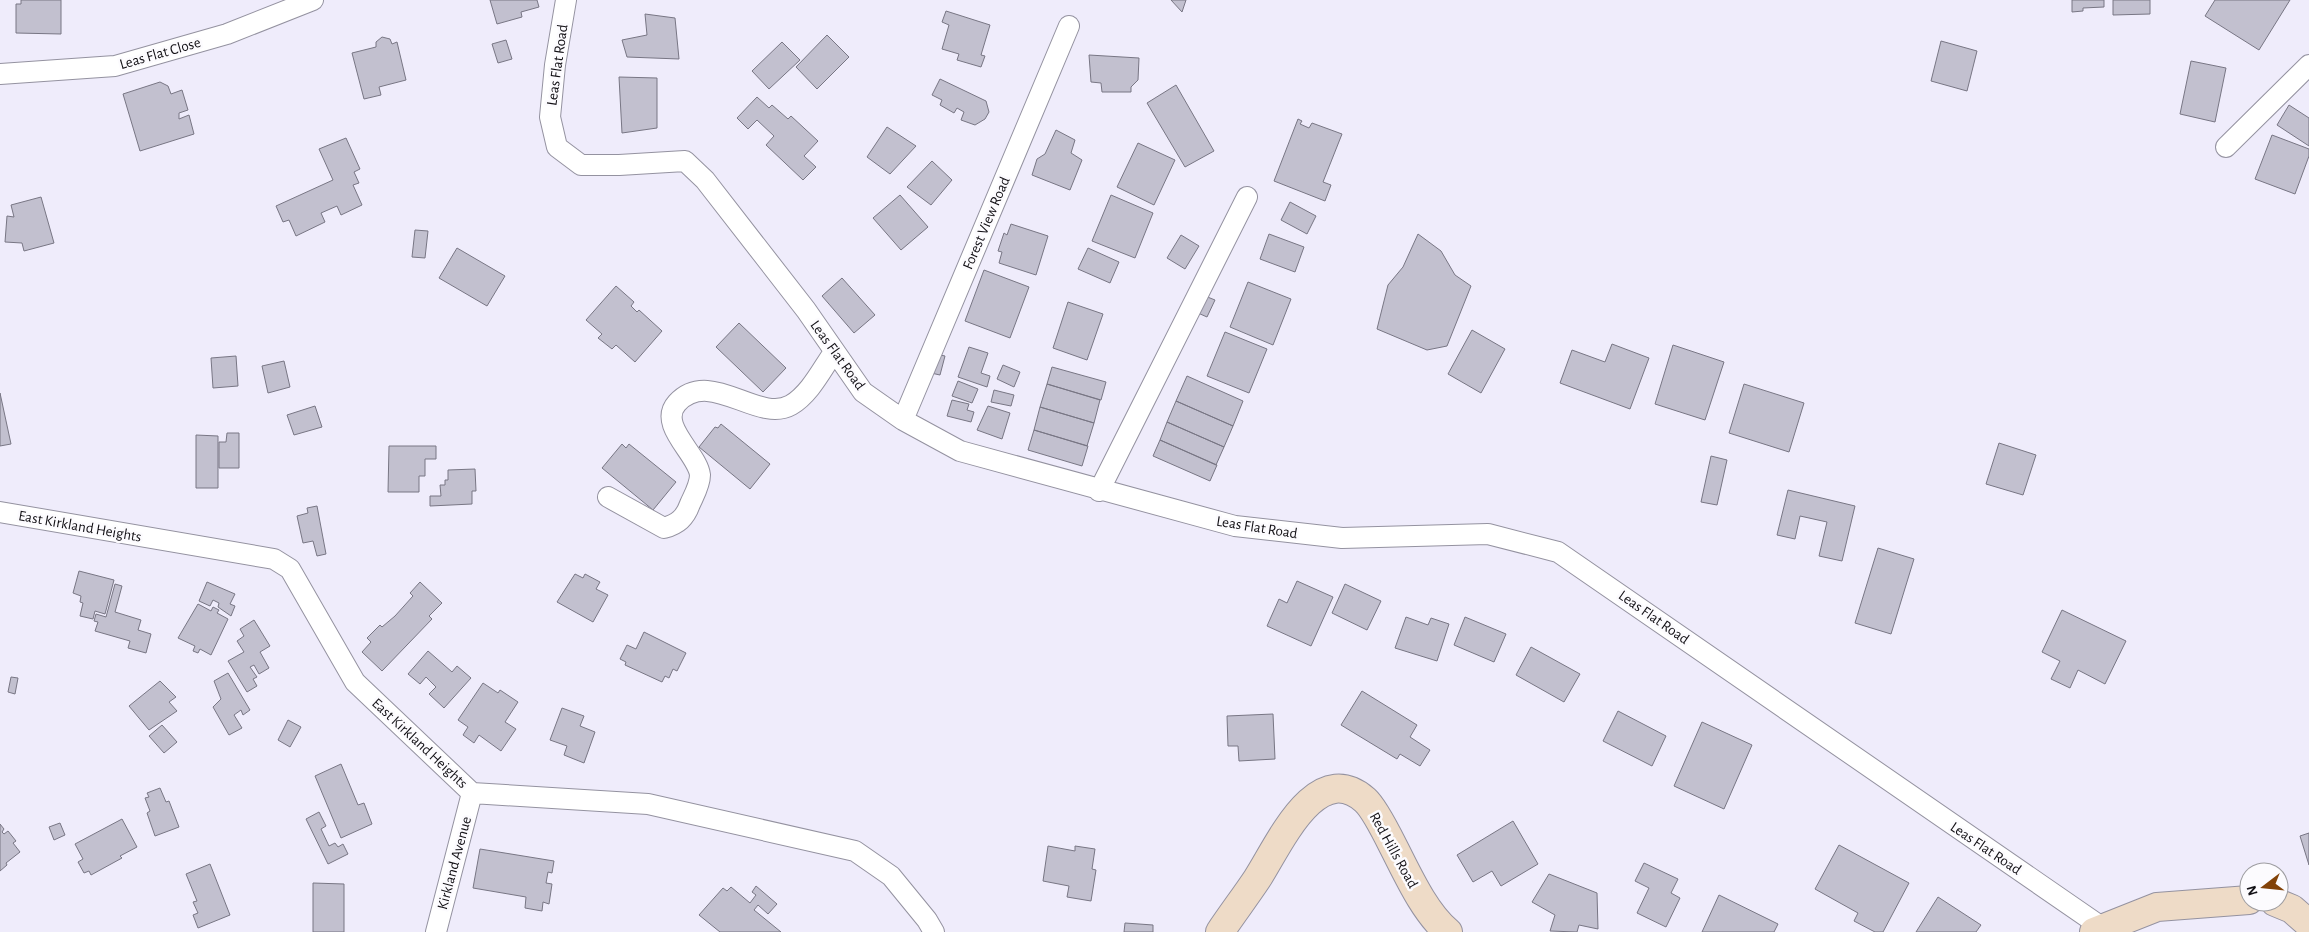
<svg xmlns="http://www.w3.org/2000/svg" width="2309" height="932" viewBox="0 0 2309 932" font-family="'Alegreya Sans',sans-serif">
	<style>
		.building { fill: #c2c0cf; stroke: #787684 }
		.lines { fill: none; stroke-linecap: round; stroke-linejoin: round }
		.minor-casing { stroke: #9492a0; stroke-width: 22 }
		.secondary-casing { stroke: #9492a0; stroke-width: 30 }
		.minor { stroke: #fff; stroke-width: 20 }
		.secondary { stroke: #eedbc7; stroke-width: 28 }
		.labels { text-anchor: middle; stroke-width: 5; stroke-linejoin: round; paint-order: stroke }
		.street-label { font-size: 15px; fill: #121015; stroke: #fcfbfe }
	</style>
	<rect width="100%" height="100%" fill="#efecfb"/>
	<path class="building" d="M21,0H61V34L16,33V4H21Z
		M490,0H537L539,7L521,12L522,17L497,24Z
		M1171,0H1186L1182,12Z
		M2072,0H2104V7L2083,8V11L2072,12Z
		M2113,0H2150V14L2113,15Z
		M2215,0H2290L2259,50L2205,16Z
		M946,11L990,25L981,55L985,56L981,67L957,60L959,54L942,49L949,25L942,22Z
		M645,14L675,18L679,59L627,57L622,40L647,35Z
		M827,35L849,57L817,89L796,67Z
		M382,37L390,39L392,44L397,42L406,80L379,87L381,95L364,99L352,53L376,47V42Z
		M506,40L512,59L498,63L492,44Z
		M1941,41L1977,51L1967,91L1931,81Z
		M782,42L800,60L769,89L752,71Z
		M1089,55L1139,58L1138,80L1131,87V92H1102L1101,83L1091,82Z
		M2191,61L2226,68L2215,122L2180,114Z
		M619,77L657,78V128L622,133Z
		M940,79L986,101L989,112L985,119L975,125L961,120L964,112L957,108L954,113L940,105L942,100L932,95Z
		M160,82L168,86L171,94L182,90L188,110L179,113V119L189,115L194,134L140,151L123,94Z
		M1176,85L1214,151L1185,167L1147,103Z
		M757,97L769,108L772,105L788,119L791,116L818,141L804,156L816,167L803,180L766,145L774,136L757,120L748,129L737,118Z
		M2289,105L2309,118V146L2277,125Z
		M1298,119L1302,121L1300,124L1309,128L1312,123L1342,134L1323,182L1331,185L1325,201L1274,181Z
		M887,127L916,146L890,174L867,157Z
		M1056,130L1075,140L1071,153L1082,160L1070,190L1032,175L1037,159L1045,154Z
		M2272,135L2309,149V156L2295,194L2255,179Z
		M346,138L360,169L354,172L359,183L353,185L362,205L341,215L337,206L321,213L325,222L296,236L289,220L283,222L276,206L333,180L319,149Z
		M1138,143L1175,160L1154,205L1117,187Z
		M932,161L952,180L931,205L907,187Z
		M900,195L928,227L901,250L873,218Z
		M1111,195L1153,213L1135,258L1092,241Z
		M41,197L54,243L24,251L22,243L5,242L7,216L14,217L11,205Z
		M1290,202L1316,216L1307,234L1281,220Z
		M1011,224L1048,236L1036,275L999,263L1002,252L998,251L1004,233L1007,235Z
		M415,230L428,231L425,258L412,257Z
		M1269,234L1304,247L1295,272L1260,259Z
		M1418,234L1441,251L1455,275L1471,286L1447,346L1427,350L1377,329L1388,285L1403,267Z
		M1181,235L1199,246L1185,269L1167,258Z
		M457,248L505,276L487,306L439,278Z
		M1088,248L1119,262L1110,283L1078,269Z
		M984,270L1029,287L1010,338L965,321Z
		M842,278L875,315L854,333L822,296Z
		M1248,282L1291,299L1273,345L1230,327Z
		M616,286L634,302L631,306L637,312L639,310L662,331L635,362L616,345L612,349L598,338L602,334L586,320Z
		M1205,296L1215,300L1207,317L1198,313Z
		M1068,302L1103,314L1087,360L1053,348Z
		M739,323L786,368L763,392L716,347Z
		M1472,330L1505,349L1481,393L1448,374Z
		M1225,332L1267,349L1249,393L1207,376Z
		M1612,344L1649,358L1630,409L1560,383L1572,350L1605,362Z
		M1673,345L1724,362L1705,420L1655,404Z
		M969,347L988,353L981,373L990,376L987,387L958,377Z
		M936,354L945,356L940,375L931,373Z
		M236,356L238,386L213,388L211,358Z
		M284,361L290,387L268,393L262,366Z
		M1003,365L1020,372L1014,387L997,379Z
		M1052,367L1106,382L1101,400L1047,384Z
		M1187,376L1243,401L1233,426L1176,401Z
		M958,381L978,389L972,403L952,396Z
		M1047,384L1100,400L1094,423L1040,407Z
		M1744,384L1804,403L1789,452L1729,433Z
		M994,390L1014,395L1011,406L991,402Z
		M0,393L11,444L0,446Z
		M952,400L969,404L967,410L974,412L971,422L947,416Z
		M1176,401L1233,426L1224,447L1167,422Z
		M315,406L322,427L294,435L287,415Z
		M988,406L1010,413L1002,439L977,430Z
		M1040,407L1094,423L1087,446L1034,430Z
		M1167,422L1224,447L1216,465L1160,440Z
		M721,424L770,464L750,489L699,447L715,427L718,428Z
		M1034,430L1088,446L1082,466L1028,450Z
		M227,433H239V468H219V442H226Z
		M196,435L218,436V488H196Z
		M1160,440L1217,465L1210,481L1153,456Z
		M1999,443L2036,455L2023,495L1986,484Z
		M622,444L626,448L629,444L676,482L653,510L602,468Z
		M389,446H436V459H425V476H419V492H388Z
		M1711,456L1727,460L1717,505L1701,502Z
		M475,469L476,491H472V504L430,506V496H441L440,485H445V480H448V470Z
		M1788,490L1855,506L1842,561L1819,556L1827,522L1800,516L1795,539L1777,535Z
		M317,506L326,554L317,556L313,541L303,543L297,516L308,513L307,508Z
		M1878,548L1914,559L1891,634L1855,623Z
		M79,571L114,580L105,614L95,611L93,619L80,616L83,603L80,602L81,596L73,593Z
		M575,574L583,578L585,574L600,582L596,589L608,595L593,622L557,602Z
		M1297,581L1333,597L1311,646L1267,626L1279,599L1287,603Z
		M207,582L235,594L230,604L235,606L231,616L218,607L219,603L213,600L210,606L199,601Z
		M420,582L442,603L429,616L432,619L382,671L362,652L371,642L367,638L380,625L382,627L395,616L413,596L410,593Z
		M115,584L122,586L115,612L141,620L138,630L151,634L146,653L128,648L130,641L95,631L98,622L94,621L96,614L106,617Z
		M1345,584L1381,601L1367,630L1332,613Z
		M198,604L211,611L213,607L219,610L217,613L228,619L211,655L200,649L198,653L193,651L195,646L178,638Z
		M2062,610L2126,641L2105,684L2078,670L2070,688L2051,679L2060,661L2042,652Z
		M1406,617L1428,625L1431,618L1449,624L1437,661L1395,648Z
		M1465,617L1506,634L1494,662L1454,645Z
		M254,620L270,646L260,652L269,668L259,674L254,665L250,667L257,677L253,679L257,686L247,692L228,661L244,652L237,641L244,636L240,629Z
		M644,632L686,653L677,671L673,669L669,678L665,676L662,682L625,665L626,662L620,659L627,645L636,649Z
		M1531,647L1580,674L1564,702L1516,675Z
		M428,651L452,672L457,666L471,678L444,708L429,694L436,687L426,677L420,684L408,674Z
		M228,673L250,710L243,715L241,710L234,715L242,728L229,735L213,707L221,699L214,681Z
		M11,677L18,678L15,694L8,692Z
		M160,681L176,697L169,702L177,711L149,730L129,706Z
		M483,683L498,693L500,690L518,702L505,722L516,729L501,751L479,735L474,743L463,735L468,727L458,720Z
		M1362,691L1417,725L1410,737L1430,750L1420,766L1400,754L1397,759L1341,725Z
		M562,708L584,716L580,726L595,732L584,763L564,755L567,746L550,740Z
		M1618,711L1666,736L1652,766L1603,741Z
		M1273,714L1275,759L1239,761L1238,746H1228L1227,716Z
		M288,720L301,727L290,747L278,740Z
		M1702,722L1752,745L1724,809L1674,786Z
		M162,725L177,742L164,753L149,736Z
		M341,764L358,805L364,803L372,824L341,838L315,776Z
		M160,788L166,802L169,801L179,827L155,836L147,813L150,811L145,798L149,797L147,793Z
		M319,812L326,826L321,829L329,846L335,843L338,847L343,844L348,854L328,864L306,819Z
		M122,819L137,847L120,856L122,858L91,875L89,871L84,873L78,862L83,859L75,844Z
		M1513,821L1538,864L1501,886L1492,871L1473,882L1457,855Z
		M60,823L65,835L54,840L49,827Z
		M0,824L4,829L2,832L4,834L8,831L16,841L13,843L20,852L6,863L7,865L0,871Z
		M2309,833V865L2300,836Z
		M1839,845L1909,883L1883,932H1875L1854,921L1858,913L1815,889Z
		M1048,846L1075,851V846L1095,849L1092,869L1096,870L1091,901L1067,897L1069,886L1043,881Z
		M480,849L554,861L552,873L548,872L546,883L552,884L549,904L543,902L542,911L525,908L526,897L473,888Z
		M1644,863L1678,879L1671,893L1680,898L1666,927L1637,913L1649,888L1635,881Z
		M210,864L230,915L198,928L193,915L198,913L193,902L197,901L186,874Z
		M1549,874L1597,893L1598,929L1579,925L1577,932L1550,931L1555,915L1532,902Z
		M313,883L344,884V932H313Z
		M756,886L777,904L768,914L758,905L754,910L781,932H720L699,915L723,888L727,891L731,887L750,903L756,895L752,892Z
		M1719,895L1778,924L1774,932H1702Z
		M1938,897L1981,925L1976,932H1916Z
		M1125,923L1153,925V932H1124Z"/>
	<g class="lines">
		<defs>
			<path id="minor" d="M566,0L555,65L550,117L557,147L581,165H619L685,161L705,180L806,310L863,392L903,420L960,451L1235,526L1342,538L1488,534L1558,552L2103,928
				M0,74L115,66L227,34L313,0
				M2226,147L2309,65
				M903,420L1069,26
				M1099,491L1247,197
				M608,497L664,528C678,524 685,518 690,504C694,495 700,485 700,475C698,454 657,425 677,403C710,367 758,424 791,405C810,394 822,369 834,352
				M0,512L274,559L290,569L355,682L472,793L648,804L855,851L891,876L927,920L934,932
				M436,932L472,793"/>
			<path id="secondary" d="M2275,902L2292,909L2309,924
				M1220,932C1232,914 1245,897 1257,879C1278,847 1316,757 1365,800C1374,808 1387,834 1393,846C1407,873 1424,912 1448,932
				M2094,932L2157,907L2249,900"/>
		</defs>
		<use href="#minor" class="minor-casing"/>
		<use href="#secondary" class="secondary-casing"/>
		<use href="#minor" class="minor"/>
		<use href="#secondary" class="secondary"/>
	</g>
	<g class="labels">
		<g class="street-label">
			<text transform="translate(160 53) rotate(-16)" y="5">Leas Flat Close</text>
			<text transform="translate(557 65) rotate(-82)" y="5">Leas Flat Road</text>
			<text transform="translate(986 223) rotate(-67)" y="5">Forest View Road</text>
			<text transform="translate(838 355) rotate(54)" y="5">Leas Flat Road</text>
			<text transform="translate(80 526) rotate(10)" y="5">East Kirkland Heights</text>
			<text transform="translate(1257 527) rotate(9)" y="5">Leas Flat Road</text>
			<text transform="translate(1654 617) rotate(35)" y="5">Leas Flat Road</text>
			<text transform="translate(420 743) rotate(43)" y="5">East Kirkland Heights</text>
			<text transform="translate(1986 848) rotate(34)" y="5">Leas Flat Road</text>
			<text transform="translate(1394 850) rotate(61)" y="5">Red Hills Road</text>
			<text transform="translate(454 863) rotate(-75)" y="5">Kirkland Avenue</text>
		</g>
	</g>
	<g transform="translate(2264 887) rotate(254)"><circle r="24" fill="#fcfbfe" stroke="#9e9da1"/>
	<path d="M0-4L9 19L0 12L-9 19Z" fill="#824208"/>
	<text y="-8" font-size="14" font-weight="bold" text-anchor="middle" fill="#121015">N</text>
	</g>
</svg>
